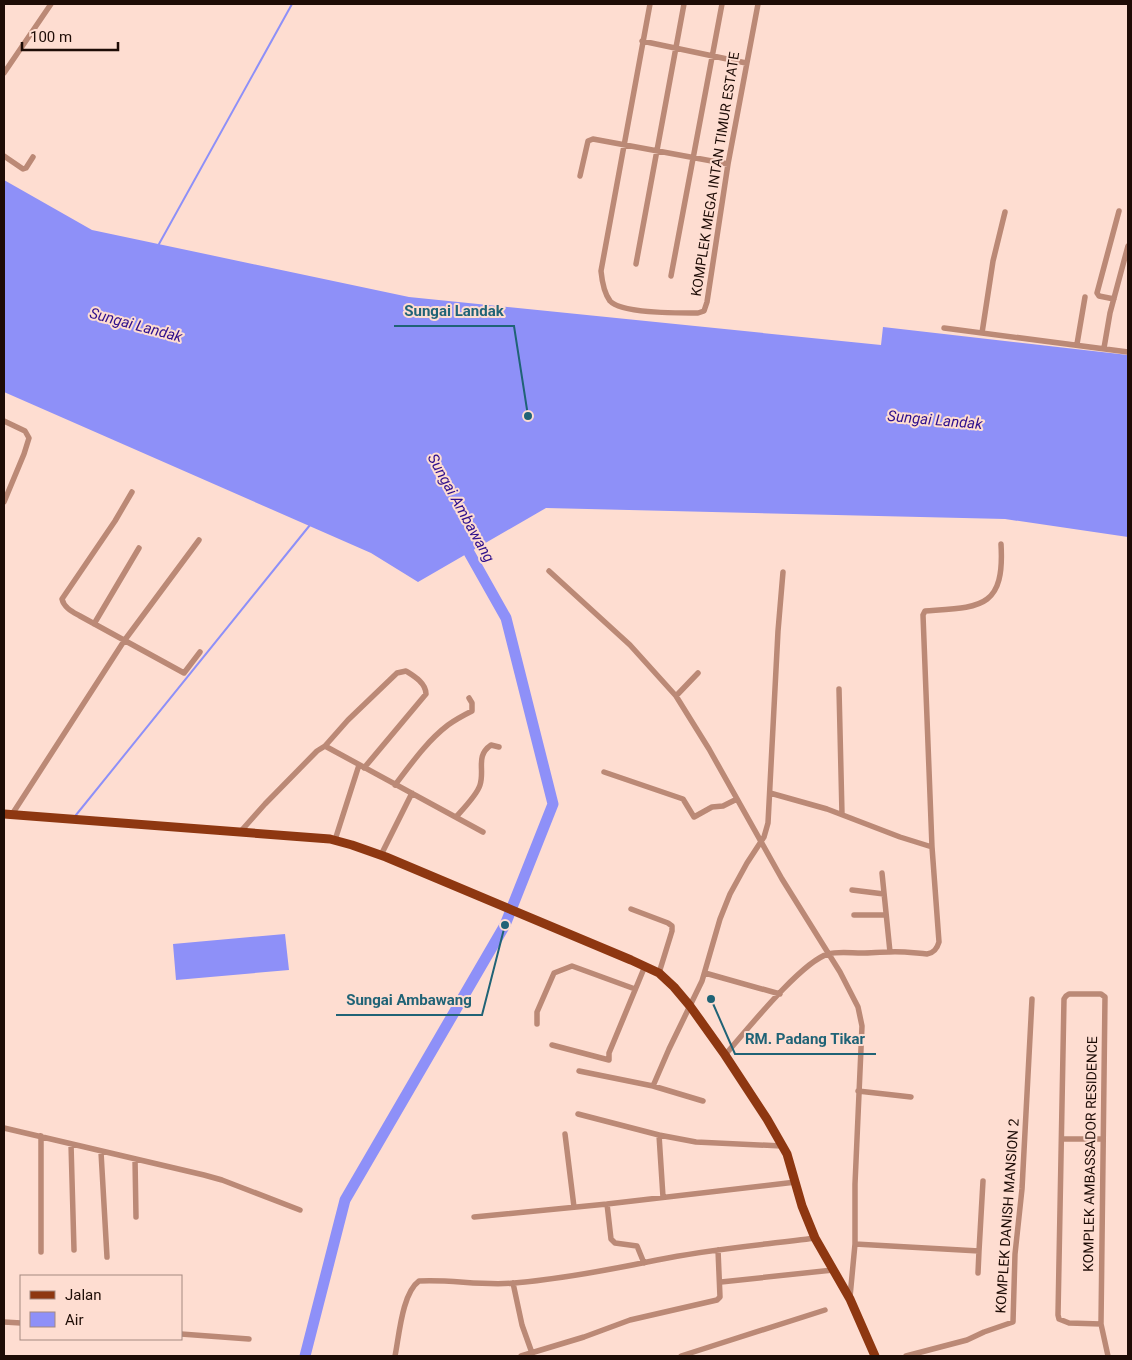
<svg xmlns="http://www.w3.org/2000/svg" width="1132" height="1360" viewBox="0 0 1132 1360" font-family="Roboto,sans-serif">
	<style>
		.water { fill: #8e90f8 }
		.lines { fill: none; stroke-linecap: round; stroke-linejoin: round }
		.stream { stroke: #8e90f8; stroke-width: 2 }
		.river { stroke: #8e90f8; stroke-width: 11 }
		.street { stroke: #bb8976; stroke-width: 5.5 }
		.primary { stroke: #8e3711; stroke-width: 9 }
		.labels { text-anchor: middle; stroke-width: 4; stroke-linejoin: round; paint-order: stroke }
		.street-label { font-size: 14px; fill: #1e0c06; stroke: #feddd1 }
		.water-label { font-size: 15px; font-style: italic; fill: #2e0f8c; stroke: #feddd1 }
		.leader { fill: none; stroke: #206376; stroke-width: 2 }
		.callout-dot { fill: #206376; stroke: #feddd1; stroke-width: 2 }
		.callout-label { font-size: 15px; text-anchor: middle; font-weight: bold; fill: #206376; stroke: #feddd1; stroke-width: 4; stroke-linejoin: round; paint-order: stroke }
	</style>
	<rect width="100%" height="100%" fill="#feddd1"/>
	<path class="water" d="M4,180L92,230L409,297L881,345L883,327L1128,355V537L1005,519L546,508L418,582L371,553L4,392Z
		M285,934L289,970L176,980L173,944Z"/>
	<g class="lines">
		<path class="stream" d="M159,244L292,4
			M76,815L310,525"/>
		<path class="river" d="M305,1356L345,1200L505,925L553,804L506,618L462,540"/>
		<path class="street" d="M650,4L601,271C602,281 604,293 610,301C622,314 680,313 698,313L704,311L707,302L728,164L758,4
			M642,41L746,63
			M4,73L51,4
			M4,156L23,169L26,168L33,157
			M580,176L588,141L593,139L728,164
			M636,264L684,4
			M671,276L722,4
			M1114,299L1099,296L1097,293L1119,211
			M944,328L1128,352
			M982,333L993,261L1005,212
			M1077,344L1085,297
			M1104,348L1110,313L1128,246
			M4,421L25,431L29,438L24,454L4,502
			M132,492L115,521L62,599C64,608 73,612 80,616L184,673L200,652
			M549,571L630,645L676,696L709,749L782,879L840,972L858,1007L862,1026L855,1184V1244L850,1297
			M94,624L139,548
			M839,689L842,814
			M676,696L698,673
			M325,746L348,720L397,673L406,671C414,676 426,683 426,694L364,768
			M604,772L683,799L694,817L712,807L723,806L737,799
			M395,785C411,764 427,741 448,725C455,720 464,715 472,711V703L469,698
			M770,793L827,809L900,837L932,847
			M11,816L124,641L199,540
			M456,817C463,809 477,795 480,785C485,770 475,756 491,745L499,747
			M241,831L265,804L317,751L325,746L483,832
			M335,840L359,765
			M381,855L412,793
			M882,873L890,952
			M852,890L884,894
			M631,909L668,923L672,926V931L659,973
			M854,915H886
			M705,973L780,994
			M537,1024V1012L554,973L572,966L635,989
			M552,1045L609,1060V1053L645,966
			M725,1055C746,1031 801,962 828,954C838,951 851,953 862,953C871,953 880,952 889,952C901,951 914,953 927,954C934,953 937,949 939,942L932,847L923,615L925,611C979,607 1005,610 1001,544
			M579,1071L653,1086L669,1049L702,981L720,919L730,894L747,863L764,837L768,823L778,631L783,572
			M653,1086L703,1101
			M858,1091L911,1097
			M578,1114L659,1135
			M4,1128L204,1175L222,1180L300,1210
			M565,1134L574,1207
			M41,1136V1252
			M1062,1139H1103
			M71,1144L74,1250
			M101,1152L107,1257
			M135,1159L136,1217
			M663,1197L659,1135L696,1142L782,1146
			M607,1204L611,1239L615,1243L637,1246L644,1263
			M474,1217L607,1204L796,1182
			M855,1244L979,1251L983,1181
			M978,1273L979,1251
			M721,1282L833,1270
			M513,1283L522,1325L532,1353
			M4,1322L21,1323
			M1101,1324L1069,1323L1059,1319L1058,1315L1064,999L1066,996L1069,994H1101L1105,997L1101,1324L1108,1356
			M181,1334L249,1339
			M395,1356C399,1337 402,1293 419,1281C450,1279 482,1286 514,1283C562,1279 609,1270 657,1260C709,1249 762,1245 815,1238
			M521,1356L584,1337L630,1320L717,1300L720,1297L718,1250
			M681,1356L825,1310
			M906,1356L967,1340L984,1332L1013,1322L1015,1254L1022,1189L1032,999"/>
		<path class="primary" d="M4,814L330,839L352,845L386,857L631,960L659,973L674,987L690,1006L725,1055L767,1119L787,1154L802,1206L815,1238L850,1299L875,1356"/>
	</g>
	<g class="labels">
		<g class="street-label">
			<text transform="translate(715 174) rotate(-81)" y="5">KOMPLEK MEGA INTAN TIMUR ESTATE</text>
			<text transform="translate(1090 1154) rotate(-89)" y="5">KOMPLEK AMBASSADOR RESIDENCE</text>
			<text transform="translate(1007 1216) rotate(-86)" y="5">KOMPLEK DANISH MANSION 2</text>
		</g>
		<g class="water-label">
			<text transform="translate(136 325) rotate(15)" y="5">Sungai Landak</text>
			<text transform="translate(935 420) rotate(5)" y="5">Sungai Landak</text>
			<text transform="translate(461 508) rotate(61)" y="5">Sungai Ambawang</text>
		</g>
	</g>
	<path class="leader" d="M528 416L514 326H394M505 925L482 1015H336M711 999L735 1054H876"/>
	<g class="callout-dot">
		<circle cx="528" cy="416" r="5"/>
		<circle cx="505" cy="925" r="5"/>
		<circle cx="711" cy="999" r="5"/>
	</g>
	<g class="callout-label">
		<text x="454" y="316">Sungai Landak</text>
		<text x="409" y="1005">Sungai Ambawang</text>
		<text x="805" y="1044">RM. Padang Tikar</text>
	</g>
	<rect width="1132" height="1360" fill="none" stroke="#1e0c06" stroke-width="10"/>
	<rect x="20" y="1275" width="162" height="65" fill="#feddd1" stroke="#a48980"/>
	<rect x="30" y="1291" width="25" height="8" fill="#8e3711" stroke="#a48980"/>
	<text x="65" y="1300" font-size="15" fill="#1e0c06">Jalan</text>
	<rect x="30" y="1312" width="25" height="15" fill="#8e90f8" stroke="#a48980"/>
	<text x="65" y="1325" font-size="15" fill="#1e0c06">Air</text>
	<path d="M22 42v8h96v-8" fill="none" stroke="#1e0c06" stroke-width="2.5"/>
	<text x="30" y="42" font-size="15" fill="#1e0c06" stroke="#feddd1" stroke-width="4" paint-order="stroke">100 m</text>
</svg>
